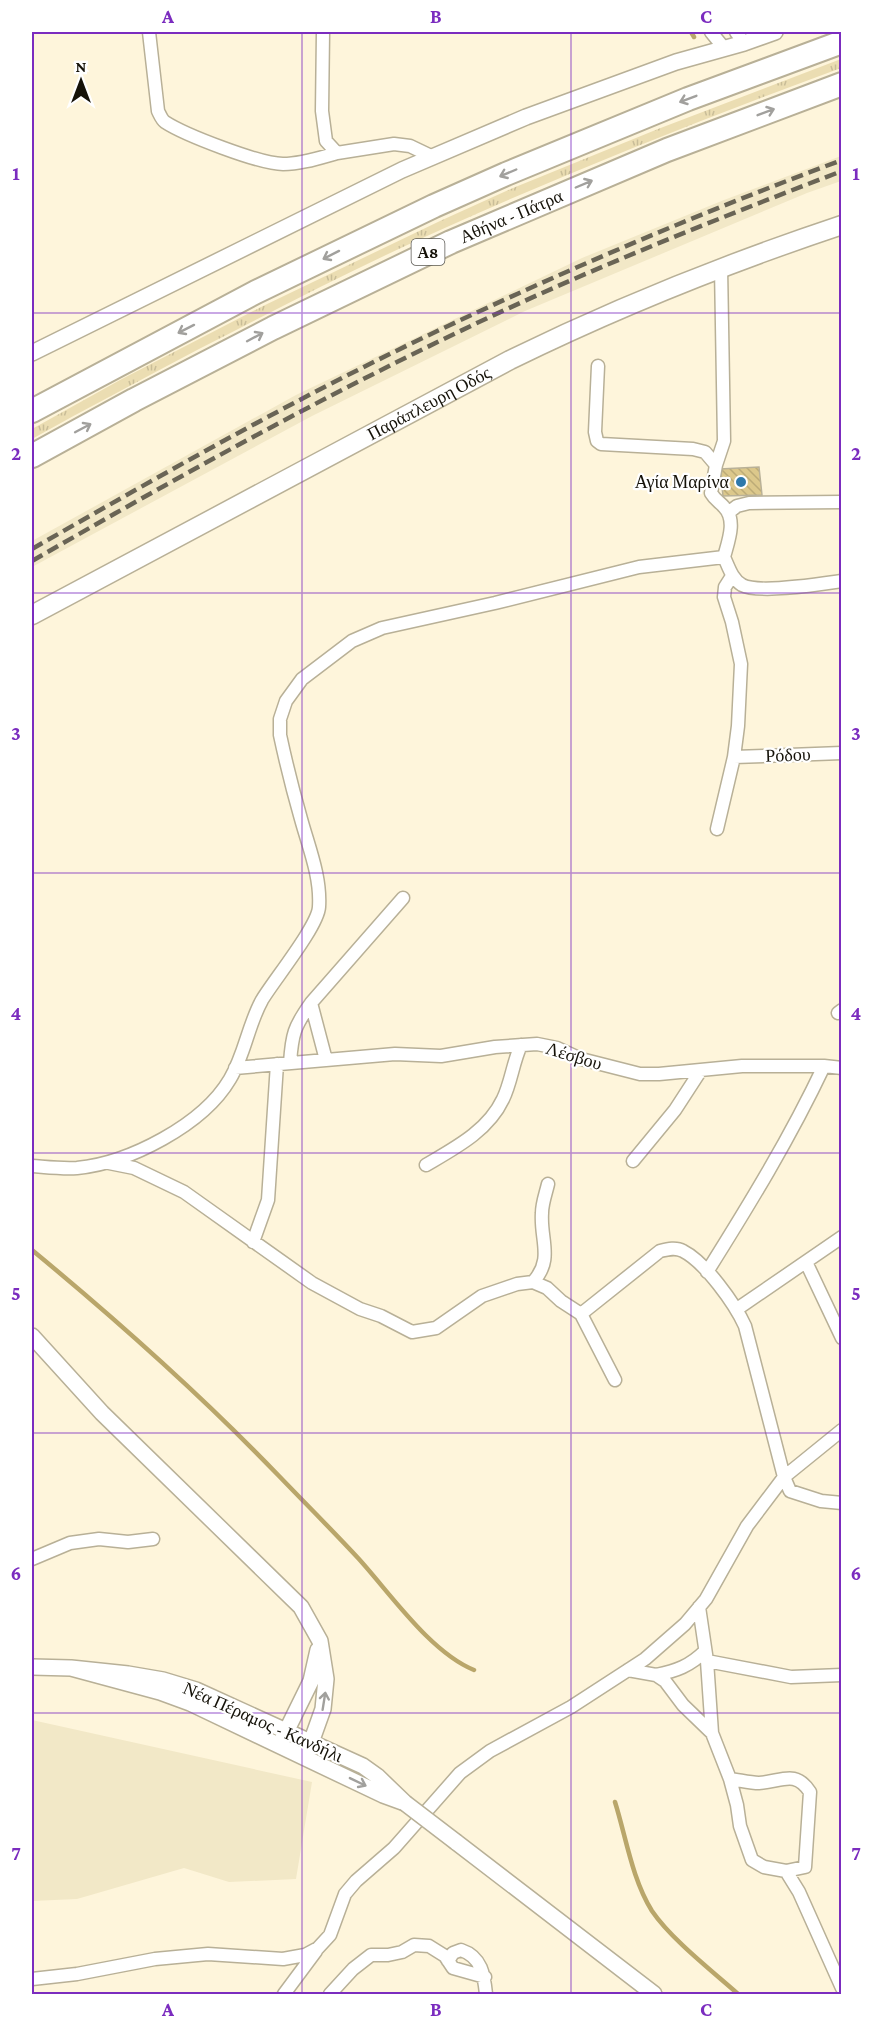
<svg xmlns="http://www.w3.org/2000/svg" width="873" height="2026" viewBox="0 0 873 2026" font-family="'Crimson Pro',serif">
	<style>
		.built { fill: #f2e8c7 }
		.grass { fill: url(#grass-tufts) }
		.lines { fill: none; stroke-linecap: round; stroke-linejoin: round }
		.stream { stroke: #b9a66a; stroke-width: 4.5 }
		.building { fill: url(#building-back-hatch); stroke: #b9b198; stroke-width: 1.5 }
		.minor-casing { stroke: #b8b097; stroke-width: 15 }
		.tertiary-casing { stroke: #b8b097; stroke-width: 18 }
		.secondary-casing { stroke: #b8b097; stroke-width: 21 }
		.motorway-casing { stroke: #b8b097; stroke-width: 26 }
		.minor { stroke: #fff; stroke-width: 12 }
		.tertiary { stroke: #fff; stroke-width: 15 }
		.secondary { stroke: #fff; stroke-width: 18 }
		.motorway { stroke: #fff; stroke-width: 22 }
		.rail { stroke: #696455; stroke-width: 4.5; stroke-dasharray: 12 6; stroke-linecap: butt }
		.tertiary-bridge-casing { stroke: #b8b097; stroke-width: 18; stroke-linecap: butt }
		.tertiary-bridge { stroke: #fff; stroke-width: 15 }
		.oneway { stroke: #a1a09d }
		.grid { fill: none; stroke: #7b2cbf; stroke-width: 1.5; stroke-opacity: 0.55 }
		.poi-dot { fill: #2d78ab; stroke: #fff; stroke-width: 2 }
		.labels { text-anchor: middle; stroke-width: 4.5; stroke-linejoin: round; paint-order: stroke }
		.shield { fill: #fff; stroke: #5b5953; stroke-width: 1.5 }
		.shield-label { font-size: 16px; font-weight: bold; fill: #151209 }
		.street-label { font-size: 18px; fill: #151209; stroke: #fff }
		.poi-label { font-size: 18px; fill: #151209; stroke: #fff; text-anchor: end }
		.neatline { fill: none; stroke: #7b2cbf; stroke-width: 2 }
		.grid-label { font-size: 20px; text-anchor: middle; font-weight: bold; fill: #7b2cbf }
	</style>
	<defs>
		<pattern id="grass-tufts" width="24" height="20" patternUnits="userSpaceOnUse" patternTransform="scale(1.5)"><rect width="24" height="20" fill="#ebddb2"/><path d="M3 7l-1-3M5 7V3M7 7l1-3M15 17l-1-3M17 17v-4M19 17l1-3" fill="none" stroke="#c9bd98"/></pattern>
		<pattern id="building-back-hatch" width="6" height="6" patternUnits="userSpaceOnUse" patternTransform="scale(1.5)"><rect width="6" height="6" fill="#dcc88b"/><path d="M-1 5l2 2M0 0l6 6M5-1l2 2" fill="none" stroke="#bcab77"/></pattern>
	</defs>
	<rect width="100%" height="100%" fill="#fef5db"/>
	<path class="built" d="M841,156V181L807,193L525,311L312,416L32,567V541L296,395L582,258L724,200Z
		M32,1720L312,1782L296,1879L229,1882L184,1868L77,1899L32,1901Z"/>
	<path class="grass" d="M841,59V68C708,117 576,169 447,227C363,264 281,307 199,349C143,379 87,408 32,439V429L120,380L263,306L440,221L513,188L658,129Z"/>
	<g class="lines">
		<path class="stream" d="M691,32L694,37
			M32,1250C118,1321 201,1395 279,1476C305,1503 332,1530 358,1558C390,1593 430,1652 474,1670
			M615,1802C626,1837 632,1879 652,1911C671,1939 712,1971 738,1994"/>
	</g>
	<path class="building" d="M759,467L762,495L723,496L720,469Z"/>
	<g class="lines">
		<defs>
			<path id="minor" d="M149,32L158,111C160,115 162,120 165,122C185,135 260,164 283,164C301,164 319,158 337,153
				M323,32L322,111L326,141L337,153L394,144L410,146L433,157
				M711,32L724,48
				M736,32L744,43
				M721,267L724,441L716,465L711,493C715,500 720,502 724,507C737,520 728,542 724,557
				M598,366L595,432L597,441L601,444L693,449L705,452L716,465
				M728,513L737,506L749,503L842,502
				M724,557C729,568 732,579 742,585C759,594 821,584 842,581
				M734,757L842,753
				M717,829L734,757L738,726L741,664L732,622L724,597L725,587L732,576
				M311,1003L326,1060
				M838,1013L842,1010
				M290,1063C292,1034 294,1027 311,1003L403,898
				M235,1068L395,1054L441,1056L495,1047L537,1044L557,1048L581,1059L640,1074H659L742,1066H824L842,1068
				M633,1161L675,1110L701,1070
				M109,1163L134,1168L184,1192L312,1283L360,1309L381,1316L412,1332L436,1328L482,1296L517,1284L533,1282L547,1288L561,1301L581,1314
				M426,1165C455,1148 488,1131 503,1099C511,1083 513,1062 521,1045
				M32,1166C46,1167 62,1169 77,1168C129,1163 203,1125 230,1079C245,1054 248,1025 262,1000C274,980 318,926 319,907C321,877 309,848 301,819C293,791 286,763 280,735V719L286,701L302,679L352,641L382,628L495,603L639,567L724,557
				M253,1242L268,1200L277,1064
				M806,1262L842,1338
				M707,1272C749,1205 790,1138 824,1066
				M533,1282C554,1259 540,1240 542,1213C542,1203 546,1193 548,1184
				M737,1309L842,1237
				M615,1380L581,1314L660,1251C668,1249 676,1247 683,1251C705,1262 735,1304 745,1326L784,1477L790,1491L821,1501L842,1503
				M32,1559L70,1543L99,1539L128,1542L153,1539
				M699,1607L707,1661L712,1733
				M707,1661L791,1677L842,1675
				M628,1670L656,1675L665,1681L683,1705L712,1733L730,1779L737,1805L740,1826L752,1860L764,1867L786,1871L799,1892L842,1988
				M656,1675C676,1671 690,1666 705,1651
				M730,1779C739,1780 750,1783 759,1783C781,1782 795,1769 810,1792L805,1867L786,1871
				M448,1961L453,1953L461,1950C482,1957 484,1975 486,1994
				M32,1979L77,1974L155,1959L208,1954L283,1959L305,1955L318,1948L330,1935L345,1894L356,1881L394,1848L460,1773L490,1751L571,1707L645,1659L685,1624L706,1599L747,1526L784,1477L842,1430
				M284,1994L316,1951
				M330,1994L353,1969L371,1955H388L402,1952L414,1945L429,1946L445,1956L453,1968L485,1977"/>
			<path id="tertiary" d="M32,353L402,170L526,117L676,62L744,43L775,32
				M32,1336L102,1413L301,1607L320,1641L326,1679L323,1709L308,1751
				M32,1667L71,1668L128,1674L163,1680L196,1690L363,1766L377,1776L405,1803L383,1795L190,1703L160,1692L71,1668
				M283,1738L311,1681L318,1650
				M456,1842L654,1994"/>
			<g id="secondary">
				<path id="s1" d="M32,615L510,360C618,307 728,263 842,225"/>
			</g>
			<g id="motorway">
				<path d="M32,411L256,292L434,206L506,174L688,99L842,42"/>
				<path id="s2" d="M32,456L134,400L273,328L451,242L667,150L842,84"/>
			</g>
		</defs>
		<use href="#minor" class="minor-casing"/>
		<use href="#tertiary" class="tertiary-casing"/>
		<use href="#secondary" class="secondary-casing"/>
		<use href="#motorway" class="motorway-casing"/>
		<use href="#minor" class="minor"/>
		<use href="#tertiary" class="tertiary"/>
		<use href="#secondary" class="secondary"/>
		<use href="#motorway" class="motorway"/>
		<path class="rail" d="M32,549C168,471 305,393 448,326C577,265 708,210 842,160
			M32,561C169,482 307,405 450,336C577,274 709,222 842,171"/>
		<defs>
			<path id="tertiary-bridge" d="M405,1803L456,1842"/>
		</defs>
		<use href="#tertiary-bridge" class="tertiary-bridge-casing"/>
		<use href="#tertiary-bridge" class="tertiary-bridge"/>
	</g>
	<defs><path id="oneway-shaft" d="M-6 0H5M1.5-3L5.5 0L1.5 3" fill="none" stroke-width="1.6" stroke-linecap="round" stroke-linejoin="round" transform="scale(1.5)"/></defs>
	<g class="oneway">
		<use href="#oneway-shaft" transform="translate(688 99) rotate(159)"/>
		<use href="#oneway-shaft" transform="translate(766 112) rotate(-21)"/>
		<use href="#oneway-shaft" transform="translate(508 173) rotate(157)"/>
		<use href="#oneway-shaft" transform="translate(584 184) rotate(-23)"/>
		<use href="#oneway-shaft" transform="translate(331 255) rotate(153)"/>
		<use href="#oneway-shaft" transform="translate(186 329) rotate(153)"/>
		<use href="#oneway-shaft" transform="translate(255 337) rotate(-28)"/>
		<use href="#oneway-shaft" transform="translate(83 428) rotate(-28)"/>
		<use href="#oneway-shaft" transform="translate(324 1701) rotate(-81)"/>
		<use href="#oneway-shaft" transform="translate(358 1782) rotate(26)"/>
	</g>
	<path class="grid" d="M302,32V1994M571,32V1994M32,313H842M32,593H842M32,873H842M32,1153H842M32,1433H842M32,1713H842"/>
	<circle class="poi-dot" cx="741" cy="482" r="6"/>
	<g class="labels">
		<rect class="shield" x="411.5" y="239" width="33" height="26" rx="4.5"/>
		<g class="shield-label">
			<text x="428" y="258">Α8</text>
		</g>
		<g class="street-label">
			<text dy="6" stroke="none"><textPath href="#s2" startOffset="536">Αθήνα - Πάτρα</textPath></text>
			<text dy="6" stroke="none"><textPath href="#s1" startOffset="450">Παράπλευρη Οδός</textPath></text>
			<text transform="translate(788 755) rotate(-2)" y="6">Ρόδου</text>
			<text transform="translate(574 1056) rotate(17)" y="6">Λέσβου</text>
			<text transform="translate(263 1722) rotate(24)" y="6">Νέα Πέραμος - Κανδήλι</text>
		</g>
		<g class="poi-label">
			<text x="729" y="488">Αγία Μαρίνα</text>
		</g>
	</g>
	<rect width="873" height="2026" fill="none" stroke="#ffffff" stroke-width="66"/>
	<g transform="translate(81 81)" stroke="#ffffff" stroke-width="4.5" paint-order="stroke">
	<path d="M0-4.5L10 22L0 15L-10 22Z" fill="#151209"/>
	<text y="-9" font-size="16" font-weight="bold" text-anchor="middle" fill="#151209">N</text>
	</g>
	<rect x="33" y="33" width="807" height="1960" class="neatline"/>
	<g class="grid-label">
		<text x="168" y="23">A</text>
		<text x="436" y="23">B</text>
		<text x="706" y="23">C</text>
		<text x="16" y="180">1</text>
		<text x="856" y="180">1</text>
		<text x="16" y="460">2</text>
		<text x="856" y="460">2</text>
		<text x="16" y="740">3</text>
		<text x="856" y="740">3</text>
		<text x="16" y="1020">4</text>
		<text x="856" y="1020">4</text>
		<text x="16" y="1300">5</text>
		<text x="856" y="1300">5</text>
		<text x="16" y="1580">6</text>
		<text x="856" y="1580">6</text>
		<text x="16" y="1860">7</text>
		<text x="856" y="1860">7</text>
		<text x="168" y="2016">A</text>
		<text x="436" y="2016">B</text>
		<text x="706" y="2016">C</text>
	</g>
</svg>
